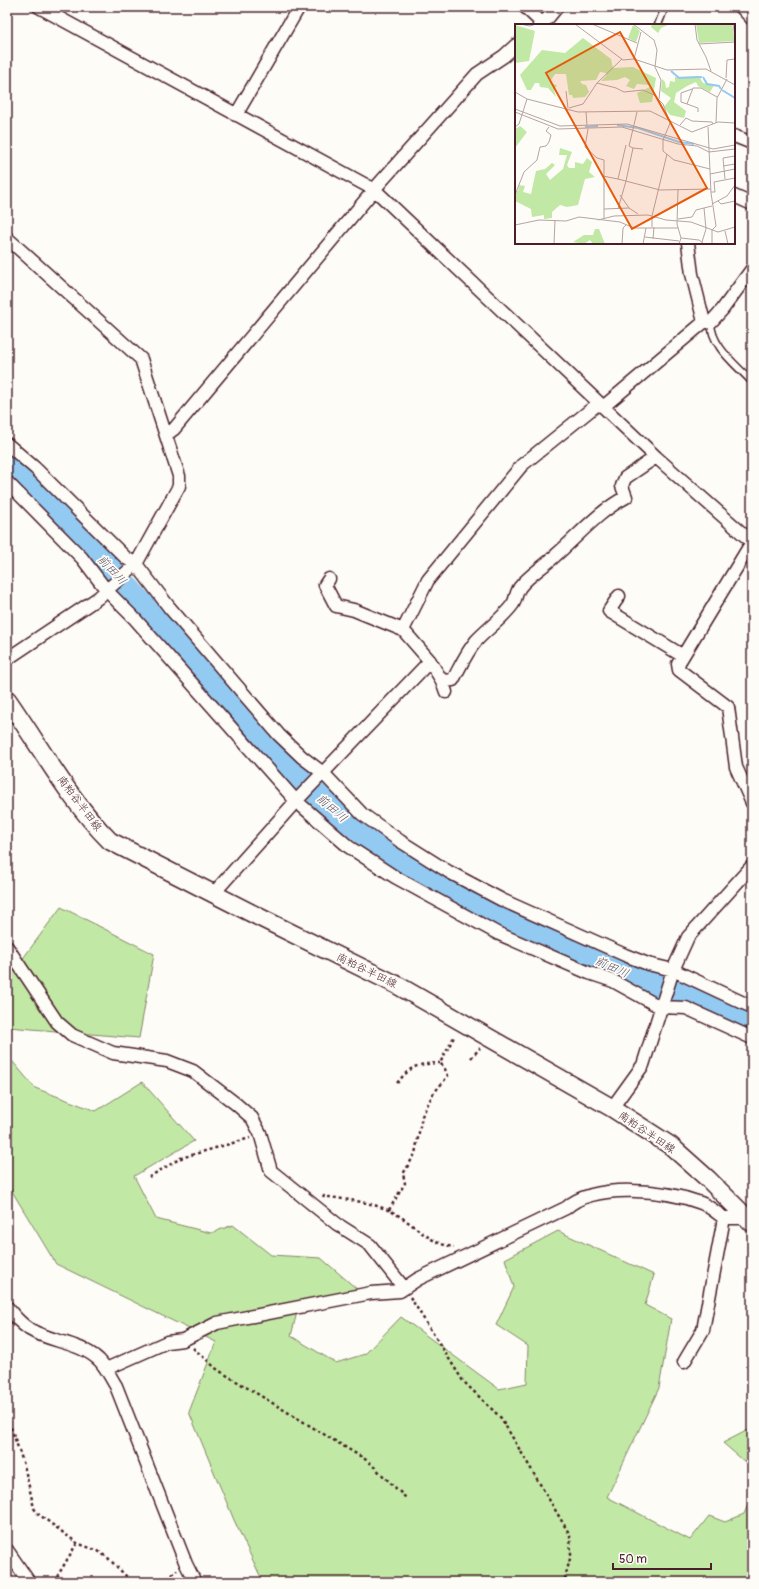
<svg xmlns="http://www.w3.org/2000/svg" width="759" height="1589" viewBox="0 0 759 1589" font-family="Pangolin,'Klee One',sans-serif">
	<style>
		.green { fill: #c1e9a5; stroke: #868468 }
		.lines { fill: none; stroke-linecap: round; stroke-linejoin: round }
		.river { stroke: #93caf2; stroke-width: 23 }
		.lane-casing { stroke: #4a1f2b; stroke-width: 9 }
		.street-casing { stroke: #4a1f2b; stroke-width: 15 }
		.secondary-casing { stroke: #4a1f2b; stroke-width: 20 }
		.path { stroke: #4a1f2b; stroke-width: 2.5; stroke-dasharray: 3 3; stroke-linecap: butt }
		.lane { stroke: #fdfcf7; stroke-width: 6 }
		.street { stroke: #fdfcf7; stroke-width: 12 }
		.secondary { stroke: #fdfcf7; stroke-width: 17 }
		.labels { text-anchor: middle; stroke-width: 3.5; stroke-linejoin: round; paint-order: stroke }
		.street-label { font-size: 11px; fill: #4a1f2b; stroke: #fdfcf7 }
		.water-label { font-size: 12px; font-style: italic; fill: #605267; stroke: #fdfcf7 }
		.inset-river { fill: none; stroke: #93caf2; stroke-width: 2 }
		.inset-road { fill: none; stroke: #b5a4a5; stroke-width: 1 }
		.view { fill: #e8590c; fill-opacity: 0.15; stroke: #e8590c; stroke-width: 2 }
		.inset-edge { fill: none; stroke: #4a1f2b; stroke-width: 2 }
	</style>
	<rect width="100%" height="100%" fill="#fdfcf7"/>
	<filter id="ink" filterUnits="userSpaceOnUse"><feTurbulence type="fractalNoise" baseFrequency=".025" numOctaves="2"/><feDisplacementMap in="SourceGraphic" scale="8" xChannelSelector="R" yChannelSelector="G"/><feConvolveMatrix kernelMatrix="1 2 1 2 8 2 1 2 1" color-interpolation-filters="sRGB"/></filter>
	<g filter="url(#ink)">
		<path class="green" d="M61,907L154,954L139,1038L8,1027L7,1031V980Z
			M7,1055L35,1088L96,1111L142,1082L194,1141L134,1176L156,1219L211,1233L233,1225L271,1255L321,1258L358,1290L299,1304L291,1336L336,1363L365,1354L401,1317L499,1389L527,1383L528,1346L496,1325L514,1287L505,1259L558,1231L654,1275L645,1305L671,1319L659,1388L607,1497L690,1540L709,1516L725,1522L744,1514L752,1495V1582H263L234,1520L189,1412L216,1342L56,1264L7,1183Z
			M752,1428V1468L723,1443Z"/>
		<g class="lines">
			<path class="river" d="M7,463L23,477L62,516L126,585L282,761L326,803L376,844L442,887L492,913L631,976L712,1004L752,1022"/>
			<defs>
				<path id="lane" d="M658,25L665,7
					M711,322C711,347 737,365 752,382"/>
				<path id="street" d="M39,7L375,190L656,457L625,478L622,486L626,497C599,511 579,535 556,555C545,566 529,575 520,587C516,592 516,599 513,604C503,618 487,629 476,641C466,653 460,667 453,680L442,681
					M525,7L544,25
					M741,7L752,19
					M539,25L548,18L557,7
					M236,115L299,7
					M734,136L752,143
					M734,196L752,204
					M7,238L141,359L179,476V486L136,564L98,598L7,659
					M688,243L692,274L704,322
					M603,407L704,322H711L722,310L752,269
					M166,435L174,429L378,185L477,74L504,56L516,45
					M7,444L35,468L126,558L136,564L169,607L279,735L302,757L323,773L362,814L400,841L449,872L502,900L625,955L648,964L673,970L752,1007
					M656,457L752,542
					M7,482L82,558L107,591L135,619L296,801L349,847L395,877L497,933L589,973L613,981L660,1007L686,1008L752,1038
					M752,542L678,664L679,670L728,707L736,767L752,803
					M329,579L325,585L336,606L354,610L403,630L428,580L522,465L599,403
					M619,596L609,611L683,656
					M430,661L442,681L446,692
					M213,894L296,801L430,661L403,630
					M7,947L57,1022L72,1035L113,1053L167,1061L193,1071L236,1104L252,1118L260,1133L271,1171L337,1224L370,1245L404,1288
					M612,1108L643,1065L673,970L688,937L752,866
					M7,1307C13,1315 20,1323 29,1329C50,1342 80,1342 99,1360C106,1367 111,1378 116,1386L186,1564L195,1582
					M684,1362L703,1330L724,1218H746
					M106,1369L167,1342L183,1340L217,1323L371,1293L400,1291L418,1279L566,1208C595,1182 666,1190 701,1203C709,1206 717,1213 724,1218
					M7,1550L29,1582"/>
				<path id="secondary" d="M7,699C40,746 69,800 110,841L263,919L397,985L612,1108L671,1146L708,1179L752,1223"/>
			</defs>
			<use href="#lane" class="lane-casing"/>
			<use href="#street" class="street-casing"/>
			<use href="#secondary" class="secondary-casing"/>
			<path class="path" d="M471,1058L480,1048
				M397,1083C412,1065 417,1064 440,1063
				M149,1177L181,1158L250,1138
				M323,1198L324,1196C346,1200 367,1201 388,1210C412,1220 427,1244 454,1247
				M389,1210L405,1183L403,1174L415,1154L422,1116L433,1094L448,1076L444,1067L440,1063L455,1035
				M410,1297L463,1381L501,1418L570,1535L571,1555L564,1582
				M193,1348L218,1370L368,1461L406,1498
				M7,1416L24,1465L34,1508L37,1513L77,1543L98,1551L108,1558L132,1582
				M54,1582L77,1543
				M162,1582L177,1570"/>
			<use href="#lane" class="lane"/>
			<use href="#street" class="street"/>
			<use href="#secondary" class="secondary"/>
		</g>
	</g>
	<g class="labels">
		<g class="street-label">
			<text transform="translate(80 803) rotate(53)" y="4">南粕谷半田線</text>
			<text transform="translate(367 970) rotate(26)" y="4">南粕谷半田線</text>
			<text transform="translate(647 1132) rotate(34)" y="4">南粕谷半田線</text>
		</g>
		<g class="water-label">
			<text transform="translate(112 570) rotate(47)" y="4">前田川</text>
			<text transform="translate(332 808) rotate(41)" y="4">前田川</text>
			<text transform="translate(612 967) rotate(24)" y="4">前田川</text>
		</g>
	</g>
	<g transform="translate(515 24)">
		<rect width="220" height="220" fill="#fdfcf7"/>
		<path d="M137,0H155L146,4L143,9L136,3ZM181,0H217L220,17L184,19ZM0,1L20,7L14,37L0,39ZM118,1L125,7L121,18L113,14ZM68,14L96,35L98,44L118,43L141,54L137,78L125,79L122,69L135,63V61L122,60L119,65L111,62L115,56L110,53L102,56L86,57L91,52V49L85,48L81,56L65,57L67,60L71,61L74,68L70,73L58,74L57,71H54L51,50H40L36,56L37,60L42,61L39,66L41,73L33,64L25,63L24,59H20L16,66H12L5,51L27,26L50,29ZM184,52L188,59L199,61L195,68L183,62L181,58L172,62L161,69L159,78L171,87L169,94L155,91L149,83L156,74L146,67L147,55L150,58L151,64L154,63L155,57L160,58V53ZM5,102L12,108L0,124V105ZM45,124L57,128L52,141L54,144H60V138L68,140L72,134L77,138L74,148L80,153L70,155L63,181L52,183L45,181L37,188V194L29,195V191L17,193L16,185L0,177V166L3,167L4,161L10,162L8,168L16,170L21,147L30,145L37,139L40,141L31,150L35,156L48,145L52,131H44ZM80,205H84L90,220H78L75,216L69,220L58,218L69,211H78Z" fill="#c1e9a5"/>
		<path class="inset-river" d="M156,47L164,54L187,53M188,53L192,60L204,62L206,65M207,66L220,74M102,101L123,104L164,118L179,120M70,103L83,102"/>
		<path class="inset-road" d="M5,0L15,2L21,0M60,0L108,36L119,35L152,46L191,45L220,61M77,0L122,19M118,0L139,16L142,26L140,43L146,56L144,75M180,0L182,16L191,33L196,47M218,0L220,13M184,20L220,18M119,35L126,8M211,54L212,36L220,35M82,59L101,64L109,68L128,66L139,71L148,80L154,96M51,67L53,84M0,68L12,75L63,88L135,87L177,108L203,98L220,99M172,80L166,78V69L177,65M54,84L68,80L82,59L107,35M0,85L45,102L112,100L198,125L220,121M0,88L43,105L107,103L163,120L182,122L194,128L220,125M71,88L72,101M183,88V84L172,80L178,64H186L202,73M156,97L148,116V127L159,136L195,145M201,99L202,74L212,55M165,101L171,94L177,97L197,98L198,100M0,103L4,100L12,75M193,103L196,169L201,202L197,206V220M73,105L70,123L82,134L89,136V195M111,121L103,155L145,166L196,165M118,124L114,122L122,88M208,142L220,140M195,150L220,145M88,152L103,155M210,155L208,134L220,132M111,157L118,124L128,125M163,165L162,200L166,214L164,220M196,168H200L199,158L220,154M0,171L9,148L22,136L25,123L31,122L34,118L36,111L31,107L34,103M105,171L114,184M203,177L206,180L220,177M197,180L212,172L220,161M89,185L114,184L123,190M103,185L111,157M163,195L177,193L181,186L197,182M83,196L99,192L133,191L151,196L176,198L203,208L220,203M0,201L24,196L51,197L64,193L105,198L119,204H163M137,203V192L152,130M210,207L213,220M130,213L164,217M166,214L184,216L189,220M138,215L139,203M187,218L191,205L189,184M39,220L40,196M107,220L108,204L111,201M128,220L131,204"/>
		<path class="view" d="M105,8L192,164L117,205L31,49Z"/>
		<rect width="220" height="220" class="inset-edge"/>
	</g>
	<rect width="759" height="1589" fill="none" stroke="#fdfcf7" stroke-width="24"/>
	<rect x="12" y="12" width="735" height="1565" fill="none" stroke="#4a1f2b" stroke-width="1.5" filter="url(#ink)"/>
	<path d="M613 1563v6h98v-6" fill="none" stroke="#4a1f2b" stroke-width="2"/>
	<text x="619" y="1563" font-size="12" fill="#4a1f2b" stroke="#fdfcf7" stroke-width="3" paint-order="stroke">50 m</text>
</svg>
